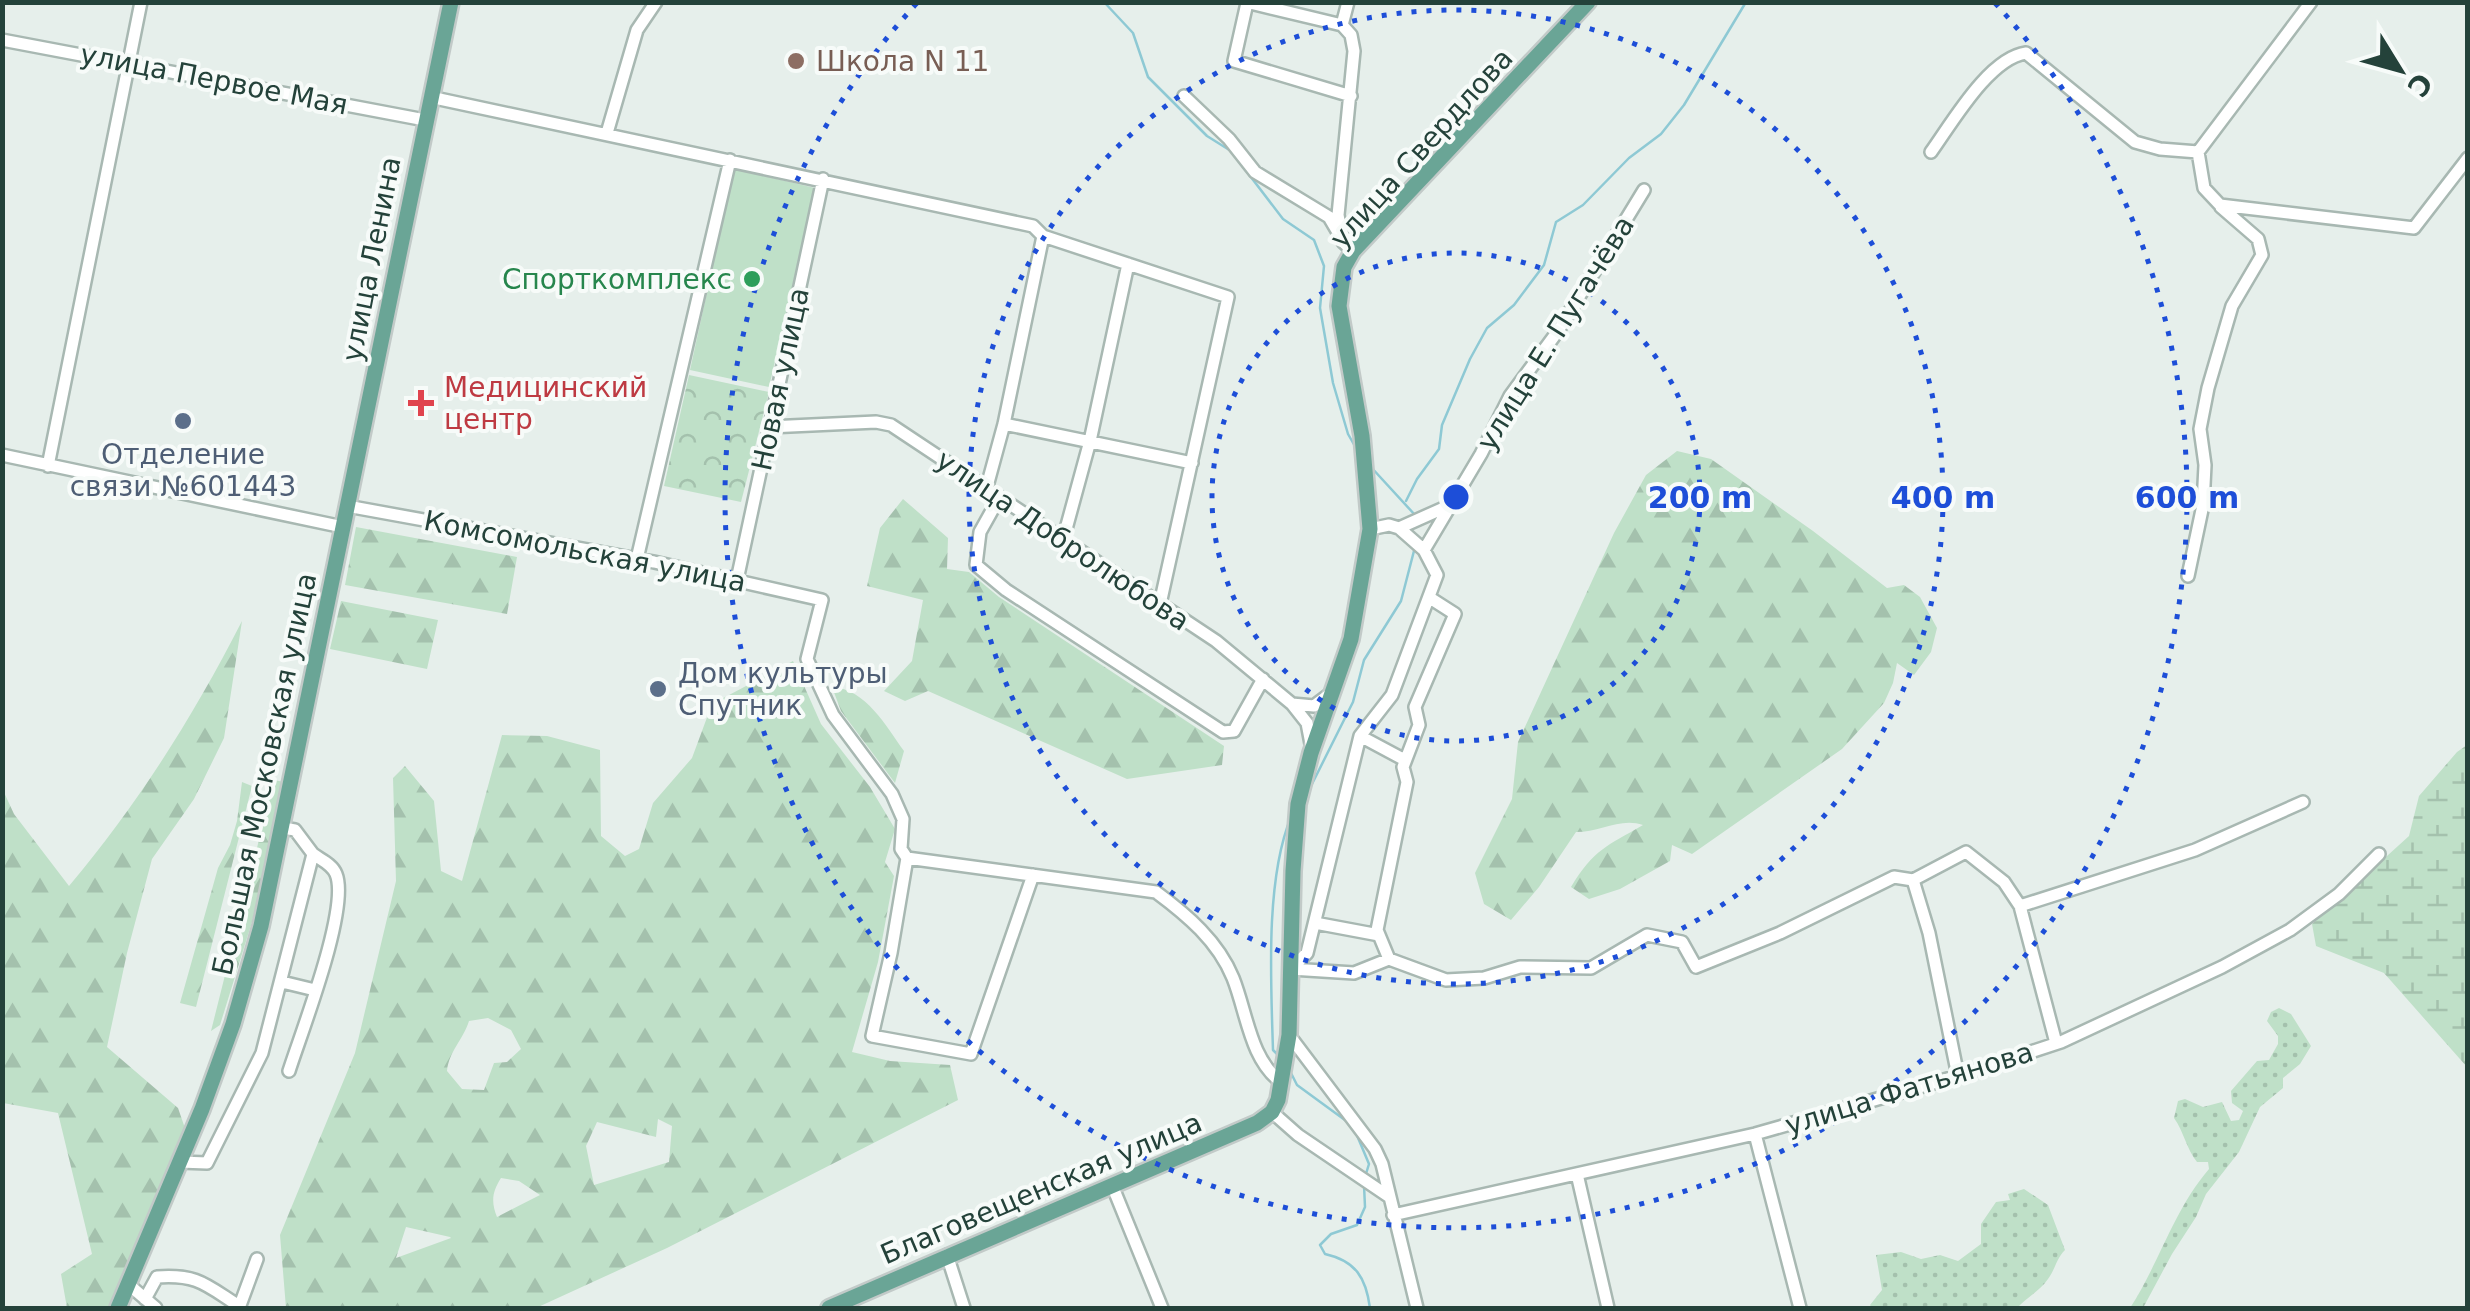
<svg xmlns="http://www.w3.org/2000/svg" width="2470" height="1311" viewBox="0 0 2470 1311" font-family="'DejaVu Sans',sans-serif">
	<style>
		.grass { fill: url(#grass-dots) }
		.forest { fill: url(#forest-firs); fill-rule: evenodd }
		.wetland { fill: url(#wetland-marsh) }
		.park { fill: url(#park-crowns) }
		.pitch { fill: #bfe0c8 }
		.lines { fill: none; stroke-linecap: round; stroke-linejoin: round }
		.stream { stroke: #8ec9d4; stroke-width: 2.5 }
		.minor-casing { stroke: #a8b8b2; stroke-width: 16 }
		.major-casing { stroke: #c2cac8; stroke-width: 20 }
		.minor { stroke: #fff; stroke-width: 11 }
		.major { stroke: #6aa596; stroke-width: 15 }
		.ring { fill: none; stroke: #1d4ed8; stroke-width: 5; stroke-dasharray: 5 10 }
		.education-dot { fill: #8d6e63; stroke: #f7fbf9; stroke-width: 4 }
		.leisure-dot { fill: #2e9e5b; stroke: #f7fbf9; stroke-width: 4 }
		.health-dot { fill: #e0444e; stroke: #f7fbf9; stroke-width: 4 }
		.service-dot { fill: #5c6f8a; stroke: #f7fbf9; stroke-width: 4 }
		.labels { text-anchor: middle; stroke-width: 8; stroke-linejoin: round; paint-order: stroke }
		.education-label { font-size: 28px; fill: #785e54; stroke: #f7fbf9; text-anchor: start }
		.street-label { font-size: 28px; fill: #24423a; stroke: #f7fbf9 }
		.leisure-label { font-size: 28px; fill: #27864d; stroke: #f7fbf9; text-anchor: end }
		.health-label { font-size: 28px; fill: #be3a42; stroke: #f7fbf9; text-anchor: start }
		.service-label { font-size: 28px; fill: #4e5e75; stroke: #f7fbf9 }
		.centre { fill: #1d4ed8; stroke: #f7fbf9; stroke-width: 5 }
		.ring-label { font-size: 30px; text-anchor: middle; font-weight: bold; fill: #1d4ed8; stroke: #f7fbf9; stroke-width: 8; stroke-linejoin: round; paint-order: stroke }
	</style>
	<defs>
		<pattern id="grass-dots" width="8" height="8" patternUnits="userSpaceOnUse" patternTransform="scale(2.5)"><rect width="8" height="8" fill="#bfe0c8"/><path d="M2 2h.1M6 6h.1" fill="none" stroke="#a4c1ad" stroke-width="1.8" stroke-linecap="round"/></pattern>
		<pattern id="forest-firs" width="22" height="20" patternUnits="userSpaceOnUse" patternTransform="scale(2.5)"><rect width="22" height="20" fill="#bfe0c8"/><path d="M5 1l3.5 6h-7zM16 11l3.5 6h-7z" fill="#a4c1ad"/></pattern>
		<pattern id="wetland-marsh" width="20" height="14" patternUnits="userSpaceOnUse" patternTransform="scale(2.5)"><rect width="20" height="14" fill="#bfe0c8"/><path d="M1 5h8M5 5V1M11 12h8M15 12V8" fill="none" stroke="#a4c1ad"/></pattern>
		<pattern id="park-crowns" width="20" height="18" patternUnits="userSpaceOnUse" patternTransform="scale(2.5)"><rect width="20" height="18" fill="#bfe0c8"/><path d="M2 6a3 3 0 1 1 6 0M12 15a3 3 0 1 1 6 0" fill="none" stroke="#a4c1ad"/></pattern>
	</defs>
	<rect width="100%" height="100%" fill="#e6efeb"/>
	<path class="grass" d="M2279,1008L2291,1014L2311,1046L2300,1064L2283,1078V1088L2260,1107L2239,1152L2206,1194L2196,1217L2172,1254L2143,1308H2130C2160,1262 2173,1211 2209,1169L2208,1162H2197C2186,1148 2184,1132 2174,1118L2178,1101L2185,1099L2203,1107L2222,1102L2231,1121L2239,1120L2243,1111L2232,1103L2231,1091L2257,1061L2269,1060L2278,1044V1036L2267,1021L2271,1012Z
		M2024,1189L2048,1205L2065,1250C2056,1259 2055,1270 2048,1279C2040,1291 2027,1297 2017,1308H1872L1870,1305L1882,1290L1876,1255L1901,1252L1921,1259L1940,1255L1958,1261L1981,1244V1224L1996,1202L2010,1200L2008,1194Z"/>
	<path class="forest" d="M1677,451L1711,459L1813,531L1887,588L1904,585L1920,597L1937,628L1931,652L1914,675L1897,663L1893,683L1884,703L1842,749L1692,854L1672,845L1670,861L1620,889L1589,899L1571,887C1594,849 1607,846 1643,825C1621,817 1600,832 1576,832L1539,887L1511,920L1484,904L1475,873L1512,799L1518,742L1614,533L1646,475Z
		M903,499L948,538L947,569L969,572L999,597L1224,746L1222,765L1127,779L928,691L905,701L884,691L912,661L923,600L867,586L880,528Z
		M356,527L517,557L507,614L345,585Z
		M341,601L438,620L427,669L330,649Z
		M242,621L224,738L194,799L152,859L127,953L107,1047L178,1108L187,1134L111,1308H67L61,1274L92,1254L58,1113L3,1103L2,788L14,814L69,886C138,804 193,717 242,621Z
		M793,661L821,724L870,787L895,829L885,862L894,876L878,962L852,1052L890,1061L950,1065L958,1100L667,1248L536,1308H286L280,1235L355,1053L396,881L393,778L405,766L434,801L441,871L462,881L502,735L547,736L600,750L601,836L625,856L639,849L653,803L692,758L712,704ZM488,1018L511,1030L521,1049L507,1062L494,1063L484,1090L462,1089L447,1071C449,1051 463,1040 469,1021ZM658,1119L672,1126L669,1162L594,1185L586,1146L597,1122L656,1137ZM501,1178L519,1181L540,1195L497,1217C491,1202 492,1192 501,1178ZM406,1227L450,1237L451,1238L396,1258Z
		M832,687C866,689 886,726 904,751L895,783L841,711Z
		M274,780L284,782L252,922L220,1025L211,1031Z
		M242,782L252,786L196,1007L180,1003L218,868L230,845L237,821Z"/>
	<path class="wetland" d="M2467,745V1067L2384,973L2316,946L2312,924L2409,836L2419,796L2457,752Z"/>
	<path class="park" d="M689,375L769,392L741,502L664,486Z"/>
	<path class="pitch" d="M734,169L815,188L769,387L690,370Z"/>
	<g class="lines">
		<path class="stream" d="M1104,2L1133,33L1148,77L1207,136L1231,151L1283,219L1314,240L1324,266L1320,308L1333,383L1348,434L1356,448
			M1370,466L1415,515
			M1406,501L1417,479L1439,449L1442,425L1470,359L1487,328L1514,305L1544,265L1556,222L1583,205L1629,158L1661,134L1684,105L1746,2
			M1309,790L1353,702L1364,660L1401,601L1415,547
			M1278,1055L1273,1050C1271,983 1265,880 1291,817
			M1289,1069L1297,1085L1349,1123
			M1356,1133L1369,1164L1365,1177
			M1364,1185L1365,1207L1357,1225L1331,1234L1320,1245L1325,1254C1356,1261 1366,1278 1370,1308"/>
		<defs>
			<path id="minor" d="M1246,2L1342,25
				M1348,2L1342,25L1351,35L1354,51L1338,215L1343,242L1353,251
				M2311,2L2198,152L2204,188L2220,205L2414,228L2468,158
				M1247,3L1234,61L1351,96
				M2,40L425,120
				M1184,96L1229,139L1255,172L1329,217L1339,234
				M430,97L1033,226L1043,236L1228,297L1160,604
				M607,133L637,30L656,2
				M1931,152C1952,123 1989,58 2026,53L2135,142L2160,149L2198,152
				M1004,424L1192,463
				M769,427L876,422L891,425L1216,641L1292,704L1314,706L1330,694
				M2,455L343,527
				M48,466L141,2
				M986,490L1004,424L1043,236
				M999,498L980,532L976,565L1006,590L1223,732L1234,731L1263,679
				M347,506L654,562L822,600L807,659L833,715L892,794L903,819L901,849L907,858L891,953L872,1036L971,1054L1033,875
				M1370,529L1389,525L1399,528
				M1063,540L1090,441L1128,264
				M1424,550L1399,528L1446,507
				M637,559L730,160
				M2188,576L2203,505L2205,465L2200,429L2208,388L2232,306L2262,255L2258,239L2221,207
				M737,580L823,179
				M1292,704L1307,723L1311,744
				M1360,736L1405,760
				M907,858L1156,892C1187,915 1218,941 1233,978C1247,1013 1250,1059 1281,1082
				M1913,880L1929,933L1958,1076
				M2020,906L2195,850L2303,802
				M1315,923L1379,935
				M1389,959L1446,980L1484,978L1520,967L1591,968L1647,935L1682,942L1696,967L1780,933L1894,877L1913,880L1966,852L2004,882L2020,906L2056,1043
				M1389,959L1377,930L1407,782L1403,767L1419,725L1415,707L1455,614L1430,598
				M1291,969L1307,953L1360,736L1392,695L1437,575L1424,550L1481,454L1510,396L1558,331L1644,190
				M1291,969L1354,973L1389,959
				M282,982L315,990
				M1289,1035L1375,1149L1382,1164L1417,1308
				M289,1071C301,1033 350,908 336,874C332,864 321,860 313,854
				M1272,1112L1298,1135L1388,1196
				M1755,1134L1800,1308
				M180,1162L207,1163L262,1053L313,854L295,830L283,828
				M1577,1174L1608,1308
				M1112,1185L1162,1308
				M1393,1215L1755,1134L1958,1076L2061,1042L2222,967L2290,930L2339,894L2379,854
				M947,1255L964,1308
				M128,1284L156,1308
				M145,1299L157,1277C198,1274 206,1285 239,1306
				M239,1308L257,1259"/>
			<path id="major" d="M118,1308L202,1109L233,1024L261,926L451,2
				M829,1308L1257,1123L1272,1112L1278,1100L1289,1035L1293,871L1298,804L1311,753L1351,639L1370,529L1362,436L1339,306L1344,267L1353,251L1588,2"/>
		</defs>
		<use href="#minor" class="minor-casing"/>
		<use href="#major" class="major-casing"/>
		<use href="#minor" class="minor"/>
		<use href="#major" class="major"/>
	</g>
	<g class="ring">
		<circle cx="1456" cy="497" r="244"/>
		<circle cx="1456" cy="497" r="487"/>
		<path d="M1995 3A731 731 0 1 1 917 3"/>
	</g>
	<circle class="education-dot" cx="796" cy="61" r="10"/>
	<circle class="leisure-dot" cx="752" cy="279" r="10"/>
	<path class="health-dot" d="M416 388h10v10h10v10h-10v10h-10v-10h-10v-10h10z"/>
	<g class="service-dot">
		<circle cx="183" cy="421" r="10"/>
		<circle cx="658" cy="689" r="10"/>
	</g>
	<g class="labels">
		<g class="education-label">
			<text x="816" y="71">Школа N 11</text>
		</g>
		<g class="street-label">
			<text transform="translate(214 79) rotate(11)" y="10">улица Первое Мая</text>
			<text transform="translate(1421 148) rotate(-48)" y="10">улица Свердлова</text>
			<text transform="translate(371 259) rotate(-79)" y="10">улица Ленина</text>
			<text transform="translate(1555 333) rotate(-58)" y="10">улица Е. Пугачёва</text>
			<text transform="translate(780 379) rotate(-78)" y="10">Новая улица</text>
			<text transform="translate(1063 540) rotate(34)" y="10">улица Добролюбова</text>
			<text transform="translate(585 551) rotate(11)" y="10">Комсомольская улица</text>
			<text transform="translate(264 774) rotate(-78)" y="10">Большая Московская улица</text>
			<text transform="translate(1909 1088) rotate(-17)" y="10">улица Фатьянова</text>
			<text transform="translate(1041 1188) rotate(-23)" y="10">Благовещенская улица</text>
		</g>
		<g class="leisure-label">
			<text x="732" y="289">Спорткомплекс</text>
		</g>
		<g class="health-label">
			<text x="444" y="397">Медицинский<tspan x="444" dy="32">центр</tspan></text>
		</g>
		<g class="service-label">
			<text x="183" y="464">Отделение<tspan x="183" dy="32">связи №601443</tspan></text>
			<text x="678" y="683" text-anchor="start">Дом культуры<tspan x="678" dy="32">Спутник</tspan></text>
		</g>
	</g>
	<circle cx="1456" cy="497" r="15" class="centre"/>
	<g class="ring-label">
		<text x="1700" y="508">200 m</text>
		<text x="1943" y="508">400 m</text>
		<text x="2187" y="508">600 m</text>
	</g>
	<rect width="2470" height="1311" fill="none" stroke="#24423a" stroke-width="10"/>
	<g transform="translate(2400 70) rotate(127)" stroke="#f7fbf9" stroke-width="8" paint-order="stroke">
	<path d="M0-8L18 38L0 25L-18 38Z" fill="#24423a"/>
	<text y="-15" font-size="28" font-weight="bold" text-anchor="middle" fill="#24423a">С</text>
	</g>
</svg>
